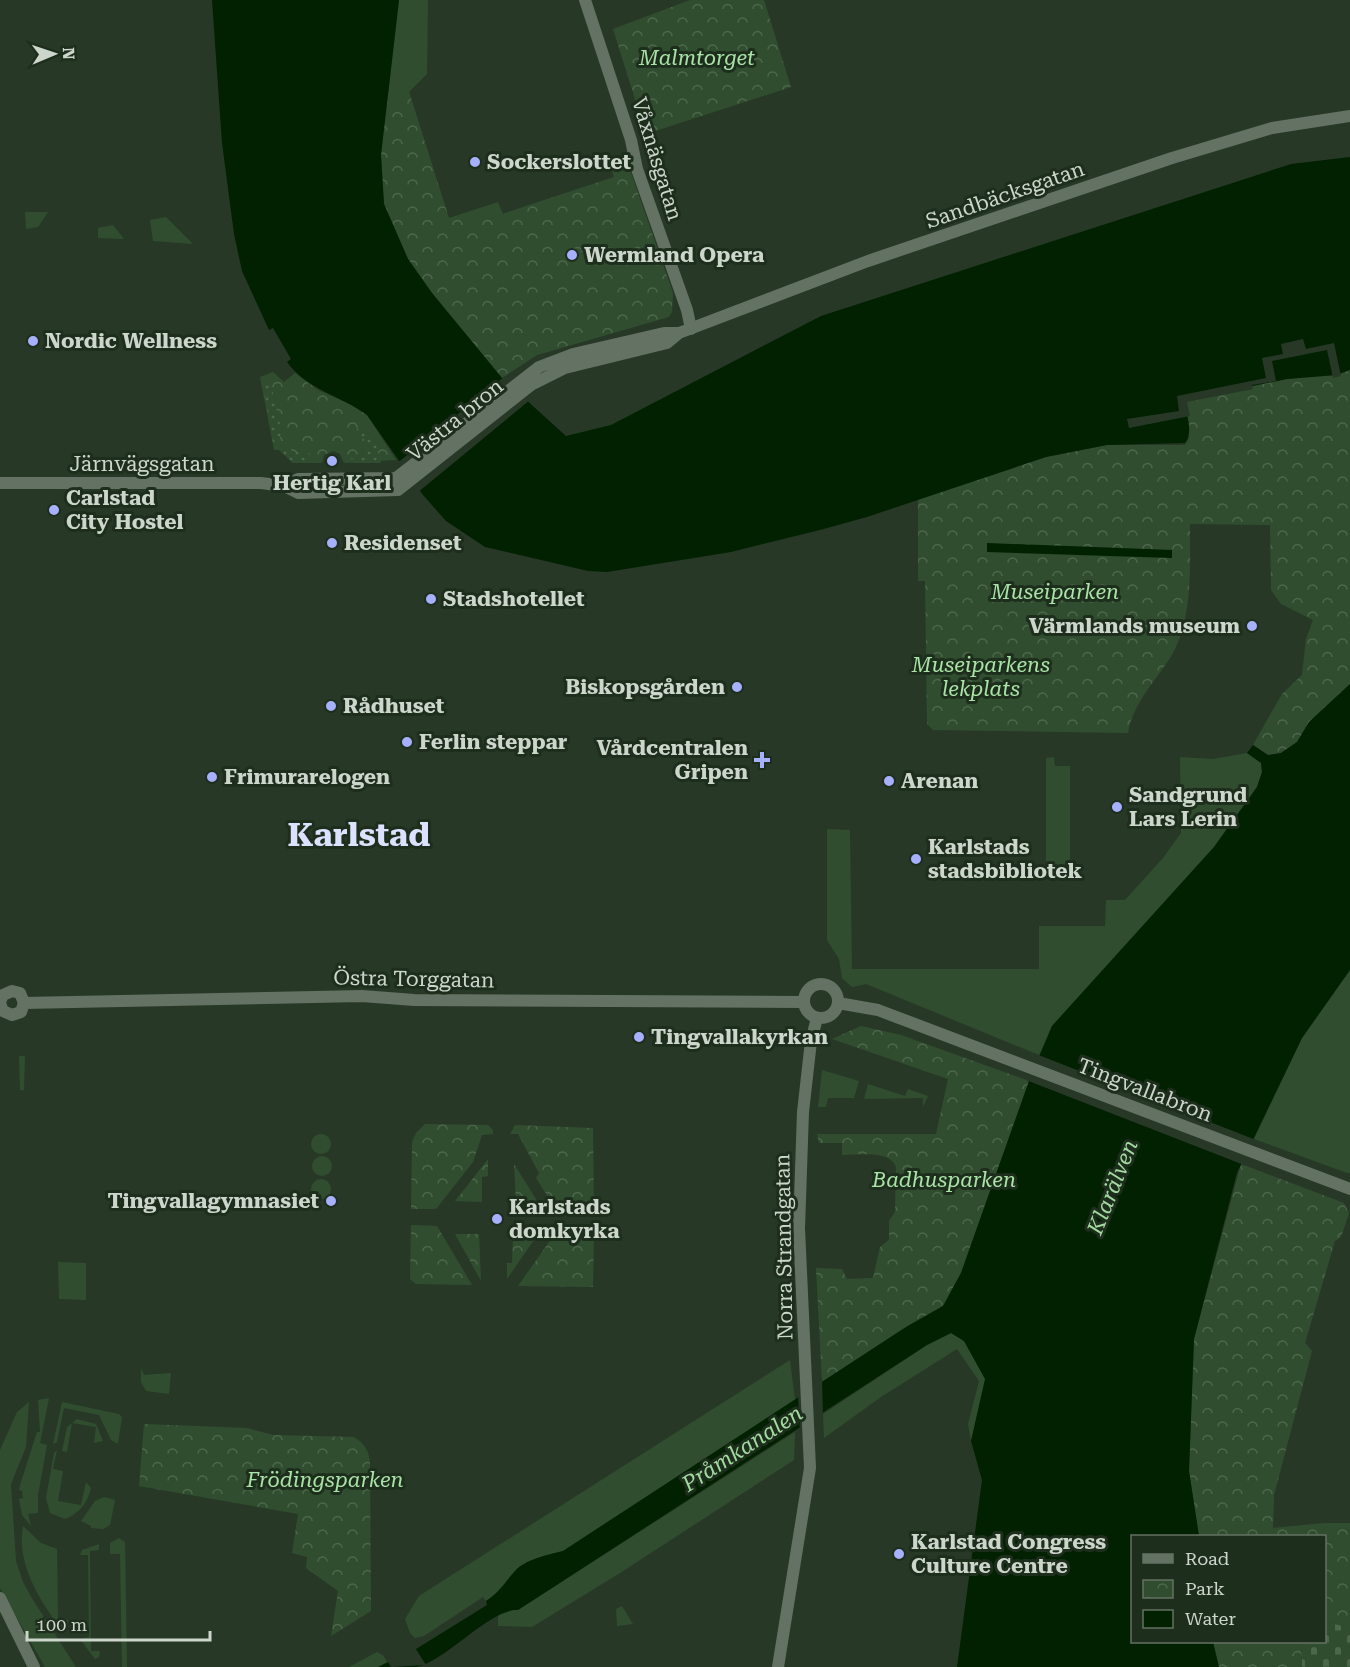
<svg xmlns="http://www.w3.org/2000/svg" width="1350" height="1667" viewBox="0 0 1350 1667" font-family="'Roboto Serif',serif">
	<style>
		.grass { fill: #304e2f }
		.cemetery { fill: url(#cemetery-stones) }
		.park { fill: url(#park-crowns) }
		.garden { fill: url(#garden-dots) }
		.water { fill: #012101 }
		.pier { fill: #283827 }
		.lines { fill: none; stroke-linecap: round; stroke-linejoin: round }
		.tertiary { stroke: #637262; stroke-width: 12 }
		.poi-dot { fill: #a7b0fc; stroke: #1e2e1d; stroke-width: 2 }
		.labels { text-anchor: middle; stroke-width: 6; stroke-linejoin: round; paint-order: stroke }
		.park-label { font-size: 21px; font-style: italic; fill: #aae3a7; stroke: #1e2e1d }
		.street-label { font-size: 21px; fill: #ccd6cb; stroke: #1e2e1d }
		.poi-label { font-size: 21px; font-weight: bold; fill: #ccd6cb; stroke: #1e2e1d; text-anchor: start }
		.water-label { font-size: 22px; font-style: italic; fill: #a2da9f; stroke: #1e2e1d }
		.town-label { font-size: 33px; font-weight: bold; fill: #dce1fe; stroke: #1e2e1d }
	</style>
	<defs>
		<pattern id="cemetery-stones" width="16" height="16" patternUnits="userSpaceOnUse" patternTransform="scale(1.5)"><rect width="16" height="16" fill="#304e2f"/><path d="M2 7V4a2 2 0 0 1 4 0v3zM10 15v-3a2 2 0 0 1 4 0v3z" fill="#4d674c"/></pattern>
		<pattern id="park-crowns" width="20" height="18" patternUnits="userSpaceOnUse" patternTransform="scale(1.5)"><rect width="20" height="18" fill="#304e2f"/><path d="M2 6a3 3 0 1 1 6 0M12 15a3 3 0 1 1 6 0" fill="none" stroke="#4d674c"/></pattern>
		<pattern id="garden-dots" width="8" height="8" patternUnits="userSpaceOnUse" patternTransform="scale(1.5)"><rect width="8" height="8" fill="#304e2f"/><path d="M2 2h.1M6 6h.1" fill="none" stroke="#4d674c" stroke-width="1.8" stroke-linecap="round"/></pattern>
	</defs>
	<rect width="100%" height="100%" fill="#283827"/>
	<path class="grass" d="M399,0H428L427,74L409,92L454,235L518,366L502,378L381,155Z
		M498,202L503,214L462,228L458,215Z
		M25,212H48L38,227L26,229Z
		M166,217L193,244L153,241L150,220Z
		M113,225L124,239L98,238V228Z
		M1247,753L1261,763L1262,772L1257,787L1214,847L1052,1026L1039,1055L866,984L852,987L842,978L839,959L827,940V829L850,830L852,969H1039V926H1105L1106,900H1125L1163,858L1181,833L1180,757L1213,759Z
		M1054,757L1055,766H1070V868H1046V758Z
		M1350,970V1173H1347L1254,1139L1302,1038Z
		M19,1056H25L24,1090H20Z
		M822,1070L859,1081L854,1098H828L826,1107H818Z
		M868,1084L905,1096L908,1089L928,1096L923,1107V1098L864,1099Z
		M311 1144a10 10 0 1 1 20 0a10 10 0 1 1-20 0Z
		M312 1166a10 10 0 1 1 20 0a10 10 0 1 1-20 0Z
		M311 1189a10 10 0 1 1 20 0a10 10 0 1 1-20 0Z
		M58,1262L86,1263V1300L59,1299Z
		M951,1333L964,1341L986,1379L971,1441L968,1424L979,1381L957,1349L881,1397L824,1438L823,1414L927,1345Z
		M790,1360L795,1400L563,1551L543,1556L516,1570L501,1591L486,1601L483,1597L424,1636L415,1638L410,1633L405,1619L419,1596Z
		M141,1368L144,1375L171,1373L169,1394L146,1391L141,1382Z
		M49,1398L40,1443L47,1445L38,1495V1513L28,1514L31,1526L22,1515L19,1499L23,1498L22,1491L19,1490L20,1485L37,1432H40L38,1400Z
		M29,1402L26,1447L11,1484L16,1561L23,1582L33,1600L76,1667H45L0,1588V1450L17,1412Z
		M62,1402L119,1414L122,1417L118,1444L111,1440L99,1415L64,1408L57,1442L53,1444Z
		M77,1419L96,1424L103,1441L94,1443L96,1427L72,1423L67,1452L62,1451L67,1427Z
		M795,1432L794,1460L620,1573L532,1627L498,1626V1616L505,1610H518Z
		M57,1450L53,1469L63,1471L58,1501L81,1505L86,1482L91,1488C88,1502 79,1514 65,1519L50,1513L46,1498L54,1453Z
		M104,1497L115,1500L110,1525L103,1529L91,1528V1526L81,1521L95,1501Z
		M23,1526L41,1543L57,1549L58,1620H68V1626L60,1628C39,1599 16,1563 23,1526Z
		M119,1538L125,1542L127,1667H122L120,1554H110V1543Z
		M99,1544V1550L90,1551L91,1651H100L99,1657L95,1659L80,1639L89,1637L88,1555H80L82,1550Z
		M622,1606L633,1624L617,1626L616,1609Z
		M377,1652L383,1655L387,1662L378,1667H349Z"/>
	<path class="cemetery" d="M1325,1621L1350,1628V1667H1302L1301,1642H1324Z"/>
	<path class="park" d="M690,0H764L791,87L646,134L613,29Z
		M409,92L449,218L465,213L469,225L614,177L611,168L628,164L673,293L672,312L669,317L537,355L502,378L432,293L408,259L384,204L381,155L387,93Z
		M1350,370V684L1309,722L1297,742L1281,753L1268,755L1253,745L1282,694L1302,675L1306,639L1313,620L1281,604L1271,590L1270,525L1190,524C1190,565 1193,616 1173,653C1157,680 1133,702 1128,733L933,730L927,724L925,581H918V499L1046,457L1107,445H1185L1189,438L1184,400L1287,379L1336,375Z
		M273,372L284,382L295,373L318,390L354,406L367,415L396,460L344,463L340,454L333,451L324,455L322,463H293L279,450H274L260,377Z
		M861,1026L901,1035L1029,1081L961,1273L943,1306L906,1327L822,1382L816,1268L842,1269L847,1279L873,1278L880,1247L889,1240V1221L895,1212L896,1167C890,1150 859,1155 842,1155V1143H819L817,1134H936L948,1079L832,1039Z
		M425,1124L488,1125L493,1130V1134L482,1135L473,1162L436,1209H411L412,1142L416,1133Z
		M515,1125L593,1128L594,1212L557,1211L536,1178L539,1173L518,1134H510Z
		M488,1159V1176L482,1177V1202L455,1201Z
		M514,1164L539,1204L516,1203Z
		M1241,1164L1344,1203L1349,1213L1341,1237L1335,1241L1305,1343L1312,1351L1274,1495L1273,1528L1324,1523H1350V1628L1325,1621L1324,1536H1199L1189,1471L1194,1339Z
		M411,1225L437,1226L472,1285L416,1284L410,1279Z
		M563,1228H594L593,1287L518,1286L554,1235Z
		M455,1234H479L481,1281Z
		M513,1237H536L507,1279V1263H512Z
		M144,1424L247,1428L273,1435L354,1437C365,1444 369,1451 370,1463L371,1611L331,1636L338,1591L306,1568L307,1557L292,1553L298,1514L139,1486Z
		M1213,1642H1301L1302,1667H1219Z"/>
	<path class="garden" d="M262,383L271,385L282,433L275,450Z
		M360,424L374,438L381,463H353L350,454H364L366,451L365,440L356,431Z
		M285,442L293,452L313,454L312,463H293L282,452Z"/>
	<path class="water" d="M212,0H399L381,155L384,204L408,259L432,293L502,378L566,436L611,425L821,316L1291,164L1350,157V370L1336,375L1287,379L1184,400C1186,413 1194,432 1185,443L1107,445L1046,457L867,517L820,530L731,552L607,572L588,571L485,547L446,521L423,495L367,415C340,395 307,390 287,362L291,359L273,328L269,330L242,271L234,234L222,143Z
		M987,543L1172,550V558L987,552Z
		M1350,684V970L1302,1038L1237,1173L1194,1339L1189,1471L1199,1536H1132V1642H1213L1219,1667H957L982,1480L971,1441L985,1379L964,1341L951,1333L927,1345L518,1610C489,1609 448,1660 416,1667C404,1667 390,1667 378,1667L416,1649L487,1605L486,1601C501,1591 504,1583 515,1571C526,1559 547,1555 563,1551L906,1327L943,1306L961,1273L1029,1081L1052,1026L1214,847L1257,787L1262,772L1261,763L1247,753L1253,745L1268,755L1281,753L1297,742L1309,722Z"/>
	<path class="pier" d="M1303,339L1306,349L1334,343L1341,376L1333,378L1327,350L1272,361L1276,381L1252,385L1253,389L1187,402L1190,416L1129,428L1127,419L1179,411L1177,396L1266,378L1262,358L1283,354L1281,344Z
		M505,376L530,400L417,493L396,464Z
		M1036,1054L1256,1140L1244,1165L1026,1080Z
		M822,1379L823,1417L800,1433L798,1394Z
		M414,1646L426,1665L391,1667L386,1659Z"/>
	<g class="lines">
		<path class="tertiary" d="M585,0L631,140L637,169L687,310L691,329
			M0,483H261L284,486L298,479L396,478L539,367L573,354L664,333H679
			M284,486L298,493L398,490L531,385L565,368L667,343L679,333L868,261L1172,158L1272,128L1350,116
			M804 1001a17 17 0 1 1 34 0a17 17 0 1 1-34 0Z
			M0,1002L3,995L12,991L20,993L24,1003L21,1012L12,1015L3,1011L0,1003
			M24,1003L362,996L414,1000L803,1002
			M838,1003L878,1010L1350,1189
			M0,1598L34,1667
			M778,1667L810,1468L799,1228L803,1112L811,1041L817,1018"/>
	</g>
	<g class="poi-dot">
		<circle cx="475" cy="162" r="6"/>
		<circle cx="572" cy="255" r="6"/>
		<circle cx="33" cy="341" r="6"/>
		<circle cx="332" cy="461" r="6"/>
		<circle cx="54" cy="510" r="6"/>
		<circle cx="332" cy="543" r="6"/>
		<circle cx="431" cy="599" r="6"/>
		<circle cx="1252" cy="626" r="6"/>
		<circle cx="737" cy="687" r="6"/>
		<circle cx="331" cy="706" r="6"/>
		<circle cx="407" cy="742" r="6"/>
		<path d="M759 751h6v6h6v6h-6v6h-6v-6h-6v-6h6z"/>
		<circle cx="212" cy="777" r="6"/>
		<circle cx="889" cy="781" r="6"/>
		<circle cx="1117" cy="807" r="6"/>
		<circle cx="916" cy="859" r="6"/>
		<circle cx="639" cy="1037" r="6"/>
		<circle cx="331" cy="1201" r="6"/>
		<circle cx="497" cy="1219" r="6"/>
		<circle cx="899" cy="1554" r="6"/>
	</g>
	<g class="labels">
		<g class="park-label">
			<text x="697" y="65">Malmtorget</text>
			<text x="1055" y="599">Museiparken</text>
			<text x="981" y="672">Museiparkens<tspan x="981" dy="24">lekplats</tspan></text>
			<text x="944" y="1187">Badhusparken</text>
			<text x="325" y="1487">Frödingsparken</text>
		</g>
		<g class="street-label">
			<text transform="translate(657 159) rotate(73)" y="7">Våxnäsgatan</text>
			<text transform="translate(1005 195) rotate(-19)" y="7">Sandbäcksgatan</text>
			<text transform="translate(455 420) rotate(-39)" y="7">Västra bron</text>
			<text x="142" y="471">Järnvägsgatan</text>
			<text transform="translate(414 979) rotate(1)" y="7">Östra Torggatan</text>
			<text transform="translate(1145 1090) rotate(21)" y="7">Tingvallabron</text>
			<text transform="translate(784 1247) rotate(-91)" y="7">Norra Strandgatan</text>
		</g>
		<g class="poi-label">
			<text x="487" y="169">Sockerslottet</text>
			<text x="584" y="262">Wermland Opera</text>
			<text x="45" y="348">Nordic Wellness</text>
			<text x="332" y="490" text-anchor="middle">Hertig Karl</text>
			<text x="66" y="505">Carlstad<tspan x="66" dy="24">City Hostel</tspan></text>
			<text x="344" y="550">Residenset</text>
			<text x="443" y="606">Stadshotellet</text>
			<text x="1240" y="633" text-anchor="end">Värmlands museum</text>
			<text x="725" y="694" text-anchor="end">Biskopsgården</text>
			<text x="343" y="713">Rådhuset</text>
			<text x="419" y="749">Ferlin steppar</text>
			<text x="748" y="755" text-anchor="end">Vårdcentralen<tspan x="748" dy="24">Gripen</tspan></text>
			<text x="224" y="784">Frimurarelogen</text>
			<text x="901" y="788">Arenan</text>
			<text x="1129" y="802">Sandgrund<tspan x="1129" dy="24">Lars Lerin</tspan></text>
			<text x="928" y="854">Karlstads<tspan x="928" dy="24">stadsbibliotek</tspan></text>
			<text x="651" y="1044">Tingvallakyrkan</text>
			<text x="319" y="1208" text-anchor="end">Tingvallagymnasiet</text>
			<text x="509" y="1214">Karlstads<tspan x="509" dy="24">domkyrka</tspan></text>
			<text x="911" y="1549">Karlstad Congress<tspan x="911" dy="24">Culture Centre</tspan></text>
		</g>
		<g class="water-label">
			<text transform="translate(1112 1187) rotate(-68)" y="8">Klarälven</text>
			<text transform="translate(742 1448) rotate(-33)" y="8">Pråmkanalen</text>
		</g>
		<g class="town-label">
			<text x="359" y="846">Karlstad</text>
		</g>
	</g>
	<rect x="1131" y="1535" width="195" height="108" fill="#1e2e1d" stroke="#647163" stroke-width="1.5"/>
	<rect x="1143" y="1554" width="30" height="9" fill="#637262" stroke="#647163" stroke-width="1.5"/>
	<text x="1185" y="1565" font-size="18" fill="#ccd6cb">Road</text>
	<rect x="1143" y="1580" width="30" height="18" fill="url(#park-crowns)" stroke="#647163" stroke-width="1.5"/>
	<text x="1185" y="1595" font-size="18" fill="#ccd6cb">Park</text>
	<rect x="1143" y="1610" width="30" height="18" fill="#012101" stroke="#647163" stroke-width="1.5"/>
	<text x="1185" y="1625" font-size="18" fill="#ccd6cb">Water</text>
	<g transform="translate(54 54) rotate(88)" stroke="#1e2e1d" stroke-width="4.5" paint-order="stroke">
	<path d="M0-4.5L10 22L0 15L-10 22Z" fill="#ccd6cb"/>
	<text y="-9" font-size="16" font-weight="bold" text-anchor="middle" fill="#ccd6cb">N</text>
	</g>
	<path d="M27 1631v9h183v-9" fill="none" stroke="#ccd6cb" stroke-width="3"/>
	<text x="36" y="1631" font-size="18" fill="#ccd6cb" stroke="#1e2e1d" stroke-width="4.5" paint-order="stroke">100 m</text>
</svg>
